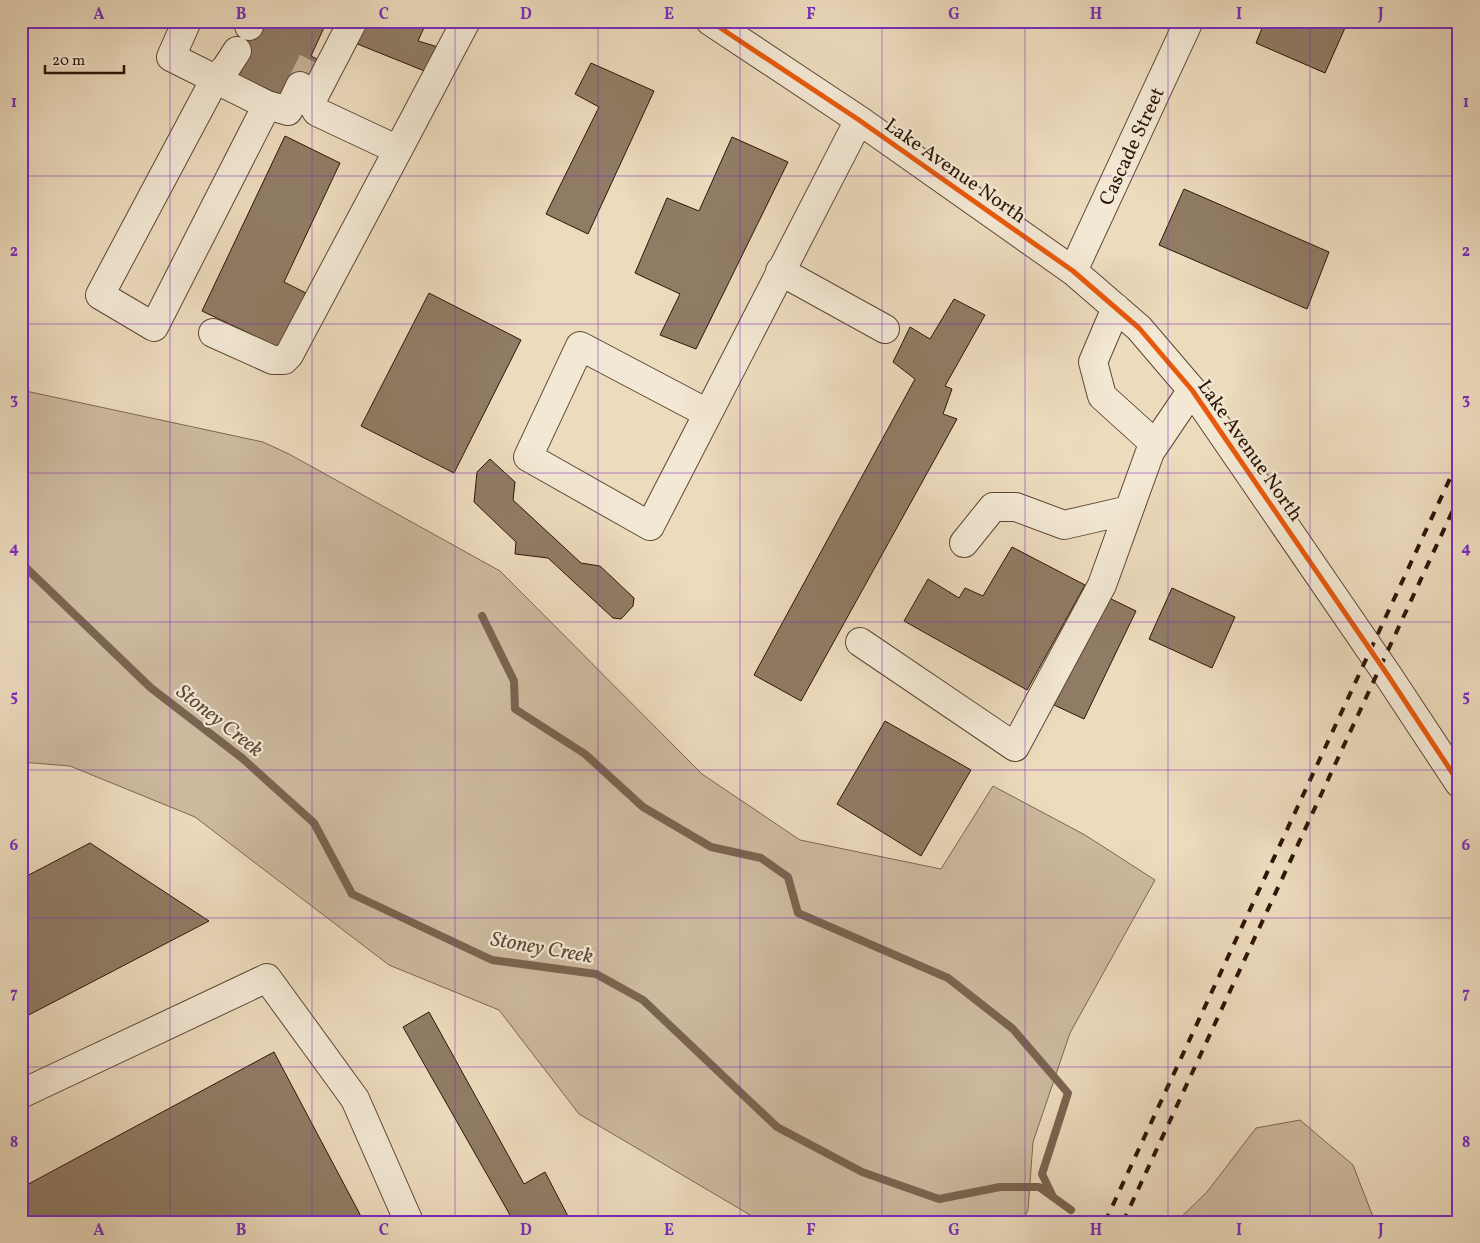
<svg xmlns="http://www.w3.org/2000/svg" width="1480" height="1243" viewBox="0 0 1480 1243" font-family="Vollkorn,serif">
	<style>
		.green { fill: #ccb99e; stroke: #7c6752 }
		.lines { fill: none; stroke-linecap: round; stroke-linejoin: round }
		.stream { stroke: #79644f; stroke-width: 8 }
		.building { fill: #907c65; stroke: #2d1506 }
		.minor-tunnel { stroke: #c6b398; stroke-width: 28; stroke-dasharray: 28 14; stroke-linecap: butt }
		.minor-casing { stroke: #5d4634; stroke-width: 30 }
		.minor { stroke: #f3e8d4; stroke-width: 28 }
		.rail { stroke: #2d1506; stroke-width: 4; stroke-dasharray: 9 9; stroke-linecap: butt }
		.cycleway-casing { stroke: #f3e8d4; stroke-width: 8 }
		.cycleway { stroke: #e8590c; stroke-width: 5 }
		.grid { fill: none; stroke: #7b2cbf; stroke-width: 1; stroke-opacity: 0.55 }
		.labels { text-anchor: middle; stroke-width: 4.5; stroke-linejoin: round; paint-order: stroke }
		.street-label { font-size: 20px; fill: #2d1506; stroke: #f3e8d4 }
		.water-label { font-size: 21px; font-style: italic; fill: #5f4936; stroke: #f3e8d4 }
		.neatline { fill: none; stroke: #7b2cbf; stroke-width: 2 }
		.grid-label { font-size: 16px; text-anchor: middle; font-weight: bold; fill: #7b2cbf }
	</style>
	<rect width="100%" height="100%" fill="#ecdbbd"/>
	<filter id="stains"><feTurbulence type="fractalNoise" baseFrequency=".004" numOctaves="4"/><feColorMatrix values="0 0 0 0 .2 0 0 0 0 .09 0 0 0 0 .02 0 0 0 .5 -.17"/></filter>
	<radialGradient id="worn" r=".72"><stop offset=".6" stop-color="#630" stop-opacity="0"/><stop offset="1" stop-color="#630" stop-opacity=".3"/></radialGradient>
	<path class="green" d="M21,390L263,442L289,454L500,571L702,774L800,840L941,869L993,786L1085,835L1155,880L1070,1033L1033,1142L1028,1210L1022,1222H762L579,1114L499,1010L389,965L195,817L70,766L21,762Z
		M1300,1120L1353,1165L1375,1222H1176L1207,1192L1256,1128Z"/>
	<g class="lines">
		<path class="stream" d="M21,563L151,688L242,758L314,823L352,894L492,960L596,974L643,1000L777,1127L862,1172L939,1199L1000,1187H1039L1071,1210
			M482,616L514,681L515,709L585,754L643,807L711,847L761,858L788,877L798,913L948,978L1013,1029L1068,1093L1042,1174L1053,1197"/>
	</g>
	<path class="building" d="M260,21H327L311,56L321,61L308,89L288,99L234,73L233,50L245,24Z
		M364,21H427L418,41L438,47L427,72L355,43Z
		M428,21H458L454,32Z
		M1265,21H1348L1325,73L1256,43Z
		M591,63L654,91L588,234L546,214L599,107L575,94Z
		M285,136L340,163L284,282L306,293L280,348L202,311Z
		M732,137L788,162L696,349L660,335L680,294L635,273L667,198L699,211Z
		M1184,189L1329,252L1307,309L1159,245Z
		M429,293L521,340L454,473L361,426Z
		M954,299L985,315L945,386L952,389L943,414L957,419L801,701L754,675L915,379L893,362L910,327L930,339Z
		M490,459L515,482L513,500L581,563L600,566L634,598L633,606L621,619L613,618L548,558L515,554L516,542L474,502L477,472Z
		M1012,547L1085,585L1027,690L904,621L928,579L959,598L965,588L983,596Z
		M1172,588L1235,617L1212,668L1149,639Z
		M1107,597L1136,611L1084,719L1054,705Z
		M885,721L971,770L921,856L837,804Z
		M90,843L209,921L21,1019V879Z
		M429,1012L524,1184L545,1172L571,1222H514L403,1027Z
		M274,1052L364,1222H21V1188Z"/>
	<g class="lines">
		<path class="minor-tunnel" d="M300,86L314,58"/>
		<defs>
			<path id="minor" d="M187,21L171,57L267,105L154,327L100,295L215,79L226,68L237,51
				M710,21L859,120L1073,271L1139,328L1192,390L1389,677L1459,783
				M249,26L251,21
				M267,105L288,111L300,86
				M398,150L466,21
				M780,271L885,329
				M1073,271L1189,21
				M1116,308L1093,362L1102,396L1155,444
				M213,333L273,360H284L289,355L398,150L317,112L314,107L313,98L353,21
				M707,413L580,346L528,457L650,526L859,120
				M964,543L993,507H1016L1064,525L1129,510
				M860,642L1015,747L1102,585L1150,452L1192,390
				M21,1094L267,978L355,1099L409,1222"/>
		</defs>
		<use href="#minor" class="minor-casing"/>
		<use href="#minor" class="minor"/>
		<path class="rail" d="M1105,1222L1459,459
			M1123,1222L1459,497"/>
		<defs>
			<path id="cycleway" d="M710,21L859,120L1073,271L1139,328L1192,390L1389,677L1459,783"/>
		</defs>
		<use href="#cycleway" class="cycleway-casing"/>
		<use href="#cycleway" class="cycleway"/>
	</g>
	<path class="grid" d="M170,21V1222M312,21V1222M455,21V1222M598,21V1222M740,21V1222M882,21V1222M1025,21V1222M1168,21V1222M1310,21V1222M21,176H1459M21,324H1459M21,473H1459M21,622H1459M21,770H1459M21,918H1459M21,1067H1459"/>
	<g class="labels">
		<g class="street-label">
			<text transform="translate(1131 146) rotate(-65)" y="7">Cascade Street</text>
			<text transform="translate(956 170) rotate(35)" y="7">Lake Avenue North</text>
			<text transform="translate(1251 450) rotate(55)" y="7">Lake Avenue North</text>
		</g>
		<g class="water-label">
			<text transform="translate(220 720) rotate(38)" y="7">Stoney Creek</text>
			<text transform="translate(542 947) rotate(10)" y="7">Stoney Creek</text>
		</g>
	</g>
	<rect width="1480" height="1243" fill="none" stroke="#ecdbbd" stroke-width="55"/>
	<path d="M45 65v8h79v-8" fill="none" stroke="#2d1506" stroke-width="2.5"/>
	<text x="52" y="65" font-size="15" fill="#2d1506" stroke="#f3e8d4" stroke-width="4" paint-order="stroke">20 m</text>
	<rect x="28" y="28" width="1424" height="1188" class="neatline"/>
	<g class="grid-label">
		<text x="99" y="19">A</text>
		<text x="241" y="19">B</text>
		<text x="384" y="19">C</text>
		<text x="526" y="19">D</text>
		<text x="669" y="19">E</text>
		<text x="811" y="19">F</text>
		<text x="954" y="19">G</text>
		<text x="1096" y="19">H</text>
		<text x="1239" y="19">I</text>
		<text x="1381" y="19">J</text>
		<text x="14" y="107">1</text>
		<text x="1466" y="107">1</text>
		<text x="14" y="256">2</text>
		<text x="1466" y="256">2</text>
		<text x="14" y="404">3</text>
		<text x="1466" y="404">3</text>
		<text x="14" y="553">4</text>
		<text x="1466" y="553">4</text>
		<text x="14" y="701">5</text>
		<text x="1466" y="701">5</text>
		<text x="14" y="850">6</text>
		<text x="1466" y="850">6</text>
		<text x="14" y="998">7</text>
		<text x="1466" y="998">7</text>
		<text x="14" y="1147">8</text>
		<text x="1466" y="1147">8</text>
		<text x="99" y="1235">A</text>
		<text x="241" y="1235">B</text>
		<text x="384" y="1235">C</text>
		<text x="526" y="1235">D</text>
		<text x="669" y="1235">E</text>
		<text x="811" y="1235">F</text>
		<text x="954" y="1235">G</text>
		<text x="1096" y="1235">H</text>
		<text x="1239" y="1235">I</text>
		<text x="1381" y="1235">J</text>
	</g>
	<rect width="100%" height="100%" filter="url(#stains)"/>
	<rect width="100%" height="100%" fill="url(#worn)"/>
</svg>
